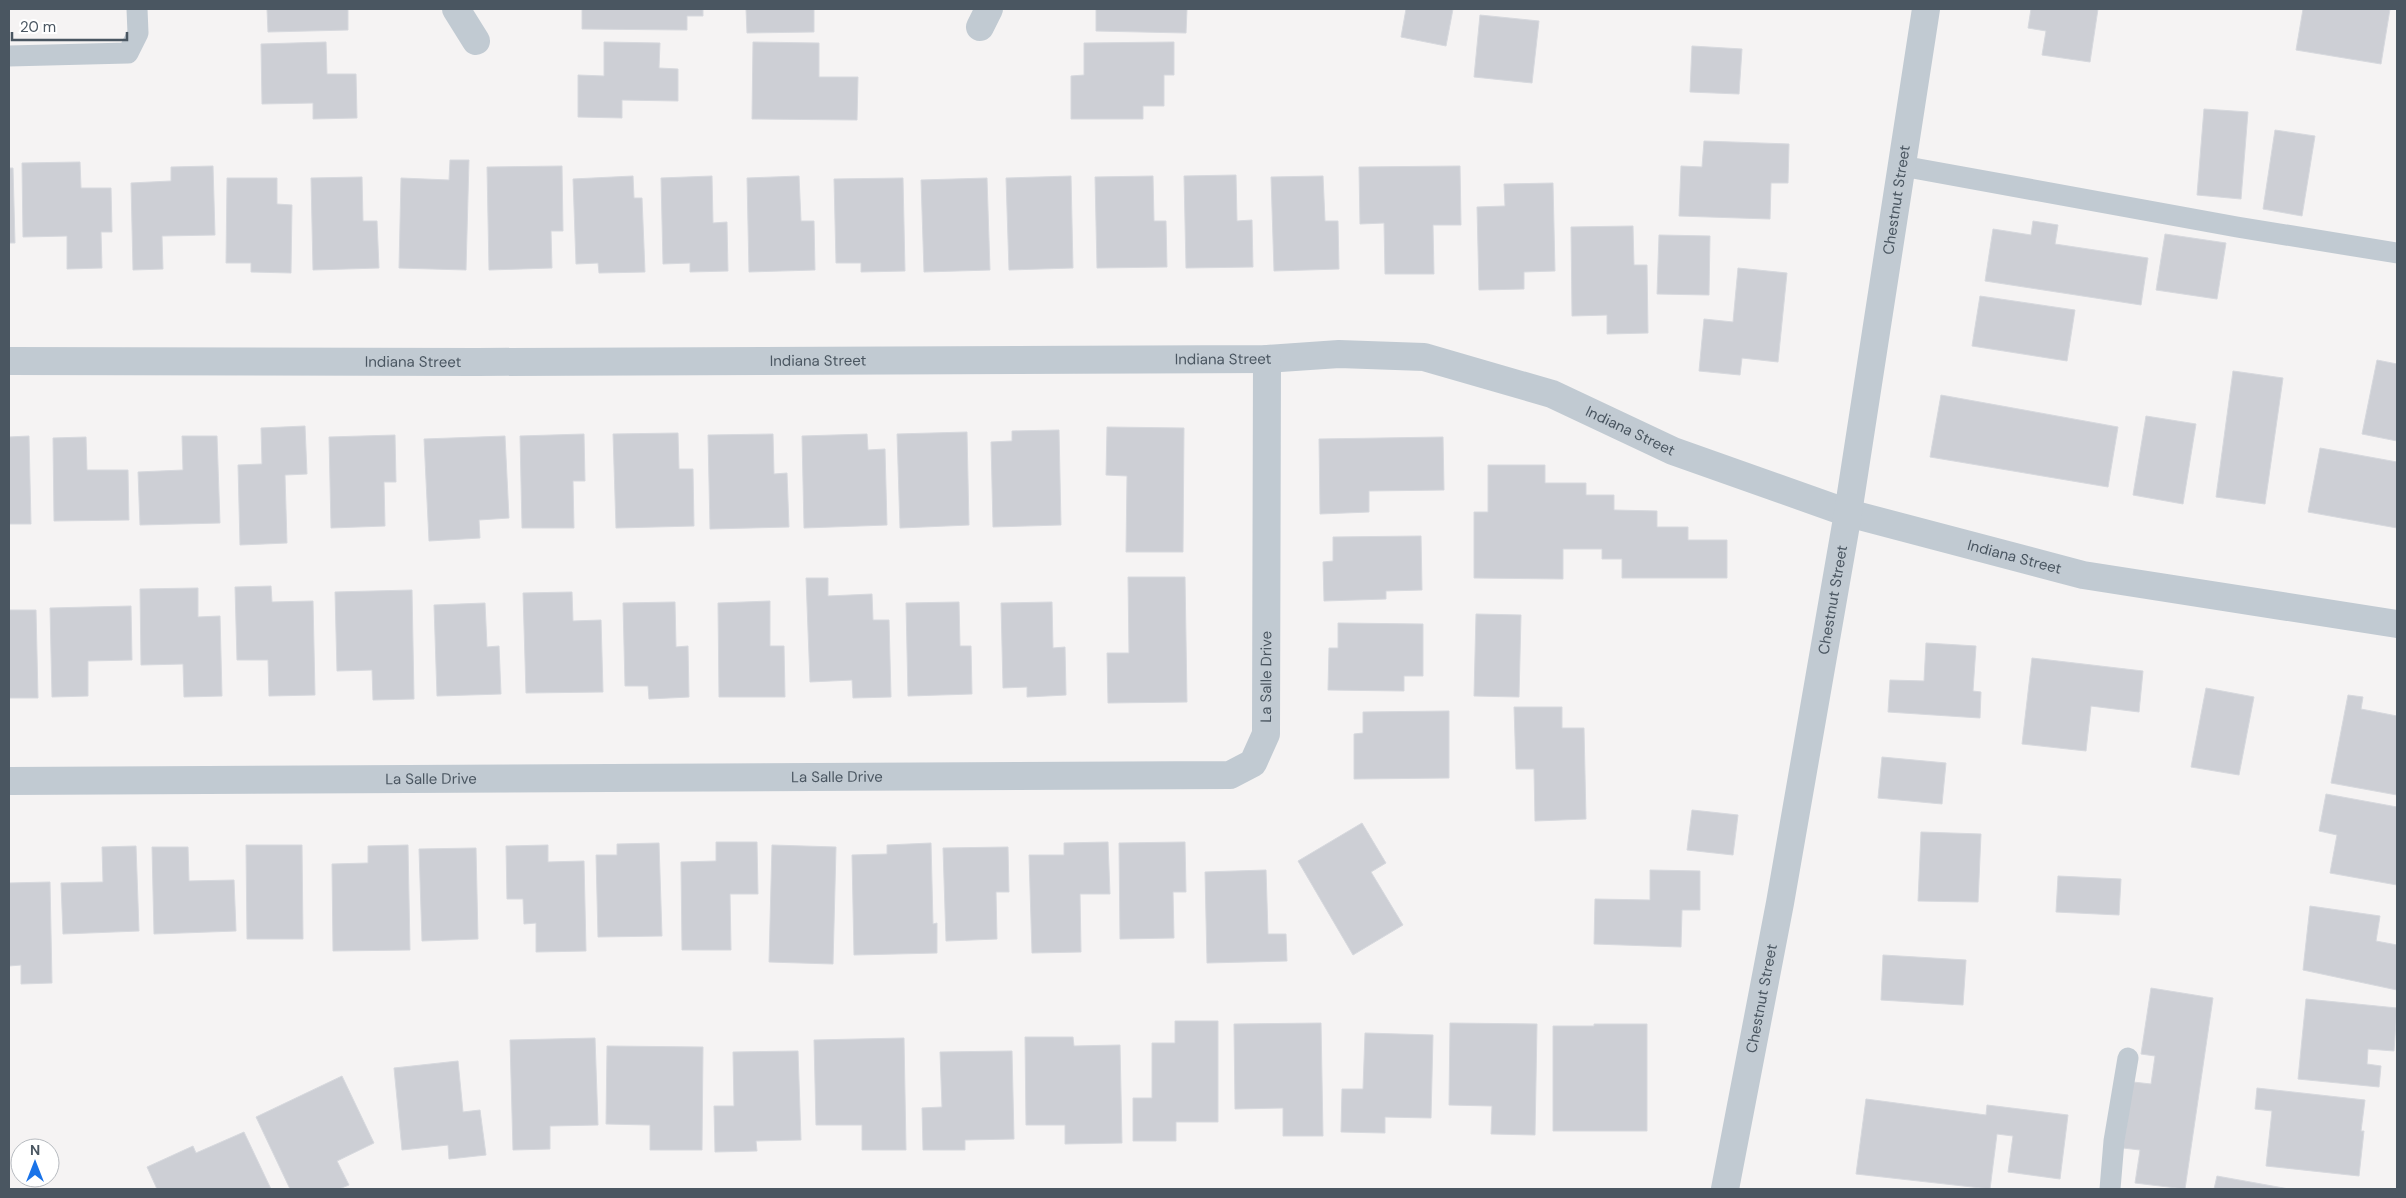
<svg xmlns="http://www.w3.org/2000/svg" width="2406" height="1198" viewBox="0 0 2406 1198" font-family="'DM Sans',sans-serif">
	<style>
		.building { fill: #cdcfd5; stroke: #d7d9de }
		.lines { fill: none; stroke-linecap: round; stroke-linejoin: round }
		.service { stroke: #c1cad2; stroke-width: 21 }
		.minor { stroke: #c1cad2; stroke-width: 28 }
		.tertiary { stroke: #c1cad2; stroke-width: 28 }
		.labels { text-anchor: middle; stroke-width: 4; stroke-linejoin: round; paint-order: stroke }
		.street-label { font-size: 15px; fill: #4a5661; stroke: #fff }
	</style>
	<rect width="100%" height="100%" fill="#f5f3f3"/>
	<path class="building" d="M267,9H348V30L268,32Z
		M582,9H703V16H687V30L582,29Z
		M746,9H814V32L747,33Z
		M1096,9H1187L1186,33L1096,31Z
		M1406,9H1453L1446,46L1401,37Z
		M2031,9H2098L2090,62L2042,55L2046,31L2028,28Z
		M2303,9H2390L2381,64L2296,50Z
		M1480,15L1539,21L1532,83L1474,77Z
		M326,42L327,74H356L357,118L313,119V103L262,104L261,44Z
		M604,42L660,43L659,68L678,69V101L622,100V118L578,117V75L604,76Z
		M753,42L819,43V77H858L857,120L752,119Z
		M1174,42V75H1164V106H1143V119H1071V76L1084,75V43Z
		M1692,46L1742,49L1739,94L1690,92Z
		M2204,109L2248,112L2241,199L2197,195Z
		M2275,130L2315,136L2302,216L2263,209Z
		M1704,141L1789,144L1788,183H1771L1770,219L1679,216L1681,166L1702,167Z
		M450,160H469L466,270L399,268L401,178L449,180Z
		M80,162L81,188H111L112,232H101L102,268L67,269V236L23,237L22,163Z
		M213,166L215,235L162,236L163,269L133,270L131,183L171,181V167Z
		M562,166L563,231H551L552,268L489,270L487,167Z
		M1460,166L1461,225H1433L1434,274H1385L1384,223L1360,224L1359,167Z
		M9,168H13L15,243H9Z
		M1236,175L1237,221L1252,220L1253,267L1186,268L1184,176Z
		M633,176L634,198H642L645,272L599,273L598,263L576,264L573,179Z
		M712,176L713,223L727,222L728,271L690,272V263L663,264L661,178Z
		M799,176L801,221H814L815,270L749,272L747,178Z
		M1071,176L1073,268L1009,270L1006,178Z
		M1153,176L1154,221H1166L1167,267L1097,268L1095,177Z
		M1323,176L1325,221H1338L1339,269L1274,271L1271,177Z
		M362,177L363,221H377L379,268L313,270L311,178Z
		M227,178H277V204L292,205L291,273L251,272V263H226Z
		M903,178L905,271L861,272V263H836L834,179Z
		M987,178L990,270L924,272L921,180Z
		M1553,183L1555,271L1524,272V289L1479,290L1477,207L1505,206L1504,184Z
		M2033,221L2058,225L2055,244L2148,258L2141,305L1985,281L1993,229L2031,235Z
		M1633,226L1634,265H1647L1648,333L1607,334V315L1572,316L1571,227Z
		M2165,234L2226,243L2217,299L2156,290Z
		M1659,235L1710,236L1709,295L1657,294Z
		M1738,268L1787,273L1778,362L1742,358L1740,375L1699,371L1704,319L1733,322Z
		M1980,296L2075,310L2067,361L1972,346Z
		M2377,360L2397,364V441L2362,434Z
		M2233,371L2283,378L2265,504L2216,497Z
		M1941,395L2118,427L2108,487L1930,457Z
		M2146,416L2196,424L2183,504L2133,495Z
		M305,426L307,474L285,475L287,543L240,545L238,465L262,464L261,428Z
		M1107,427L1184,428L1183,552H1126L1127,476L1106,475Z
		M1059,430L1061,525L993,527L991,442L1012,441V431Z
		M967,432L969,525L900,528L897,434Z
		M678,433L679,469H693L694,526L616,528L613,434Z
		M584,434L585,481H573L574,528H522L520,436Z
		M773,434L774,474L787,473L789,527L710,529L708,435Z
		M867,434L868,450L885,449L887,525L804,528L802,436Z
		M395,435L396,482H384L385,526L331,528L329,437Z
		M29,436L31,524H9V437Z
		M182,436H217L220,523L140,525L138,472L183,470Z
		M505,436L509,518L479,520L480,538L429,541L424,439Z
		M86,437L87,470H128L129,520L54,521L53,438Z
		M1443,437L1444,490L1369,491V512L1320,514L1319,439Z
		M2320,448L2397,462V528L2308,512Z
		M1488,465H1545V483H1586V495H1614V510L1657,511V527H1688V540H1727V578H1622V559H1602V549H1563V579L1474,578V512H1488Z
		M1421,536L1422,590L1386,591V599L1324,601L1323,562L1333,561V537Z
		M1128,577H1185L1187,702L1108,703L1107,653H1129Z
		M806,578H828V596L872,594L873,620H889L891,697L853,698L852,680L810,682Z
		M271,586L272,602L313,601L315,695L269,696L268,660H237L235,587Z
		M198,588V617L220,616L222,696L184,697L183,664L141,665L140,589Z
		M412,590L414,699L373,700L372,670L337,671L335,592Z
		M572,592L573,621L601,620L603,692L526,693L523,593Z
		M770,601V646H784L785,697H719L718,603Z
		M675,602L676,647L688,646L689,697L649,699L648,686H625L623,603Z
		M959,602L960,646H971L972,694L908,696L906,603Z
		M1052,602L1053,648L1065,647L1066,695L1027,697V687L1003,688L1001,603Z
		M485,603L487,647L499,646L501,694L437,696L434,605Z
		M131,606L132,660L88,661V696L52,697L50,608Z
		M9,610H36L38,698H9Z
		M1476,614L1521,615L1519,697L1474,696Z
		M1338,623L1423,624V676H1404V691L1328,690L1329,648H1338Z
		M1926,643L1976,646L1973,691L1981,692L1980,718L1888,712L1890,680L1924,681Z
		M2032,658L2143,671L2139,712L2091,706L2086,751L2022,744Z
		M2206,688L2254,697L2239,775L2191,767Z
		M2348,695L2363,697L2361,709L2397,716V795L2331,783Z
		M1514,707H1562V728H1584L1586,819L1535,821L1534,769H1516Z
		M1449,711V778L1354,779V734L1363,733V712Z
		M1882,757L1946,763L1942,804L1878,798Z
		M2326,794L2397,807V885L2330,873L2337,835L2319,831Z
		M1692,810L1738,815L1733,855L1687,850Z
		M1362,823L1386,863L1371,872L1403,925L1353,955L1298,861Z
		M1921,832L1981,834L1978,902L1918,901Z
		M716,842H757L758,894H730L731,950H682L681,862L716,861Z
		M1108,842L1110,894H1080L1081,952L1032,953L1029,855H1064V843Z
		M1185,842L1186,892H1173L1174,938L1120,939L1119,843Z
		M659,843L662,936L598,937L596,855H617V844Z
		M931,843L933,924L937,923V953L854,955L852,855L887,854V845Z
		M246,845H302L303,939H247Z
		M408,845L410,950L333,951L332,864L368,863V846Z
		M548,845V862L584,861L586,951L536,952V923L524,924L523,899H507L506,846Z
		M772,845L836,847L833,964L769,962Z
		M136,846L139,931L63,934L61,883L103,882L102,847Z
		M152,847H188L189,881L234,880L236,931L154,934Z
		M1008,847L1009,892H996L997,939L946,941L943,848Z
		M476,848L478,939L422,941L419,849Z
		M1266,870L1268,934H1286L1287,961L1207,963L1205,872Z
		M1650,870L1700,871V910H1682L1681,947L1594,944L1595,899L1650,900Z
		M2058,876L2121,879L2119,915L2056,912Z
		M50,882L52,983L21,984V965L9,966V883Z
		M2310,906L2380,916L2376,941L2397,945V990L2303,970Z
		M1883,955L1966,960L1963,1005L1881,1000Z
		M2151,988L2213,998L2185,1189L2135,1183L2140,1150L2123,1148L2133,1082L2151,1084L2155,1056L2141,1054Z
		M2306,999L2397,1008L2394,1051L2368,1049L2367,1064L2381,1066L2379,1087L2298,1079Z
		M1175,1021H1218V1122H1176V1141H1133V1098H1152V1043H1175Z
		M1321,1023L1323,1136H1283V1108L1235,1109L1234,1024Z
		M1450,1023L1537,1024L1535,1135L1491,1134L1492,1106L1449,1105Z
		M1594,1024H1647V1131H1553V1026H1594Z
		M1365,1033L1433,1035L1431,1118L1385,1117V1133L1341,1132L1342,1089H1363Z
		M1025,1037H1073L1074,1046L1120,1045L1122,1143L1065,1144V1125H1026Z
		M595,1038L598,1125L550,1126V1149L513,1150L510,1040Z
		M904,1038L906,1150H862V1125H816L814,1040Z
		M607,1046L703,1047L702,1150H650V1125L606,1124Z
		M798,1051L801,1140L756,1141L757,1151L715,1152L714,1106H734L733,1052Z
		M1012,1051L1014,1139L965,1140V1150H923L922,1108L942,1107L940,1052Z
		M458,1061L463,1112L480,1110L486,1155L449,1159L448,1145L402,1150L394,1068Z
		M342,1076L374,1143L337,1161L349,1185L339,1189H290L256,1117Z
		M2257,1088L2365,1100L2361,1131H2364L2359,1176L2266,1166L2272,1111L2255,1109Z
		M1866,1099L1986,1115L1987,1105L2068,1115L2060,1179L2008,1172L2013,1136L1997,1134L1990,1189L1856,1174Z
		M244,1132L271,1189H157L147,1167L193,1146L196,1153Z
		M2217,1176L2289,1189H2214Z"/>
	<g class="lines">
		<path class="service" d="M9,56L128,53L138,33L137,9
			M1902,166L2237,227L2397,253
			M2110,1189L2114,1141L2128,1058"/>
		<g class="minor">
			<path d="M456,9L476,41"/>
			<path d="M980,27L989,9"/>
			<path id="s1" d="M9,361L477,362L1267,359L1339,354L1424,357L1552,394L1673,451L1848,513L2083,575L2397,624"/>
			<path id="s2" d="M9,781L1230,775L1253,763L1266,734L1267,359"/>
		</g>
		<path class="tertiary" id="s3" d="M1725,1189L1780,903L1848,513L1926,9"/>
	</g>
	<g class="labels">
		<g class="street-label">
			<text dy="5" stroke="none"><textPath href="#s3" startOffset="1004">Chestnut Street</textPath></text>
			<text dy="5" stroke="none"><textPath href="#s1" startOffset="1214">Indiana Street</textPath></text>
			<text dy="5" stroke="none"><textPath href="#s1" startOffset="809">Indiana Street</textPath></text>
			<text dy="5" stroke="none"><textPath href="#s1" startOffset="404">Indiana Street</textPath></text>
			<text dy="5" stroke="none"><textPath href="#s1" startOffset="1635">Indiana Street</textPath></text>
			<text dy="5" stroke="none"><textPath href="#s1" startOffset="2040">Indiana Street</textPath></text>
			<text dy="5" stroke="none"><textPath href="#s3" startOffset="599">Chestnut Street</textPath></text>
			<text dy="5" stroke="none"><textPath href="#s2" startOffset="1336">La Salle Drive</textPath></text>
			<text dy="5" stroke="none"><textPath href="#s2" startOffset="828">La Salle Drive</textPath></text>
			<text dy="5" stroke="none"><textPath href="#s2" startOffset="422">La Salle Drive</textPath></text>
			<text dy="5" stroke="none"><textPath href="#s3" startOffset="194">Chestnut Street</textPath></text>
		</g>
	</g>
	<rect width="2406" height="1198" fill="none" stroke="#4a5661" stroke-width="20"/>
	<g transform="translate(35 1163)"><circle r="24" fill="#ffffff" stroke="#b7bbc0"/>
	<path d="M0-4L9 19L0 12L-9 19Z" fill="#1a73e8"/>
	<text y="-8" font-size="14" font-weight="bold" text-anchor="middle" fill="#4a5661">N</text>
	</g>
	<path d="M12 32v8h115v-8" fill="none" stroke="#4a5661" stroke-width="2.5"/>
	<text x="20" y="32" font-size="15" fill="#4a5661" stroke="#ffffff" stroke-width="4" paint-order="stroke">20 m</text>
</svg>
